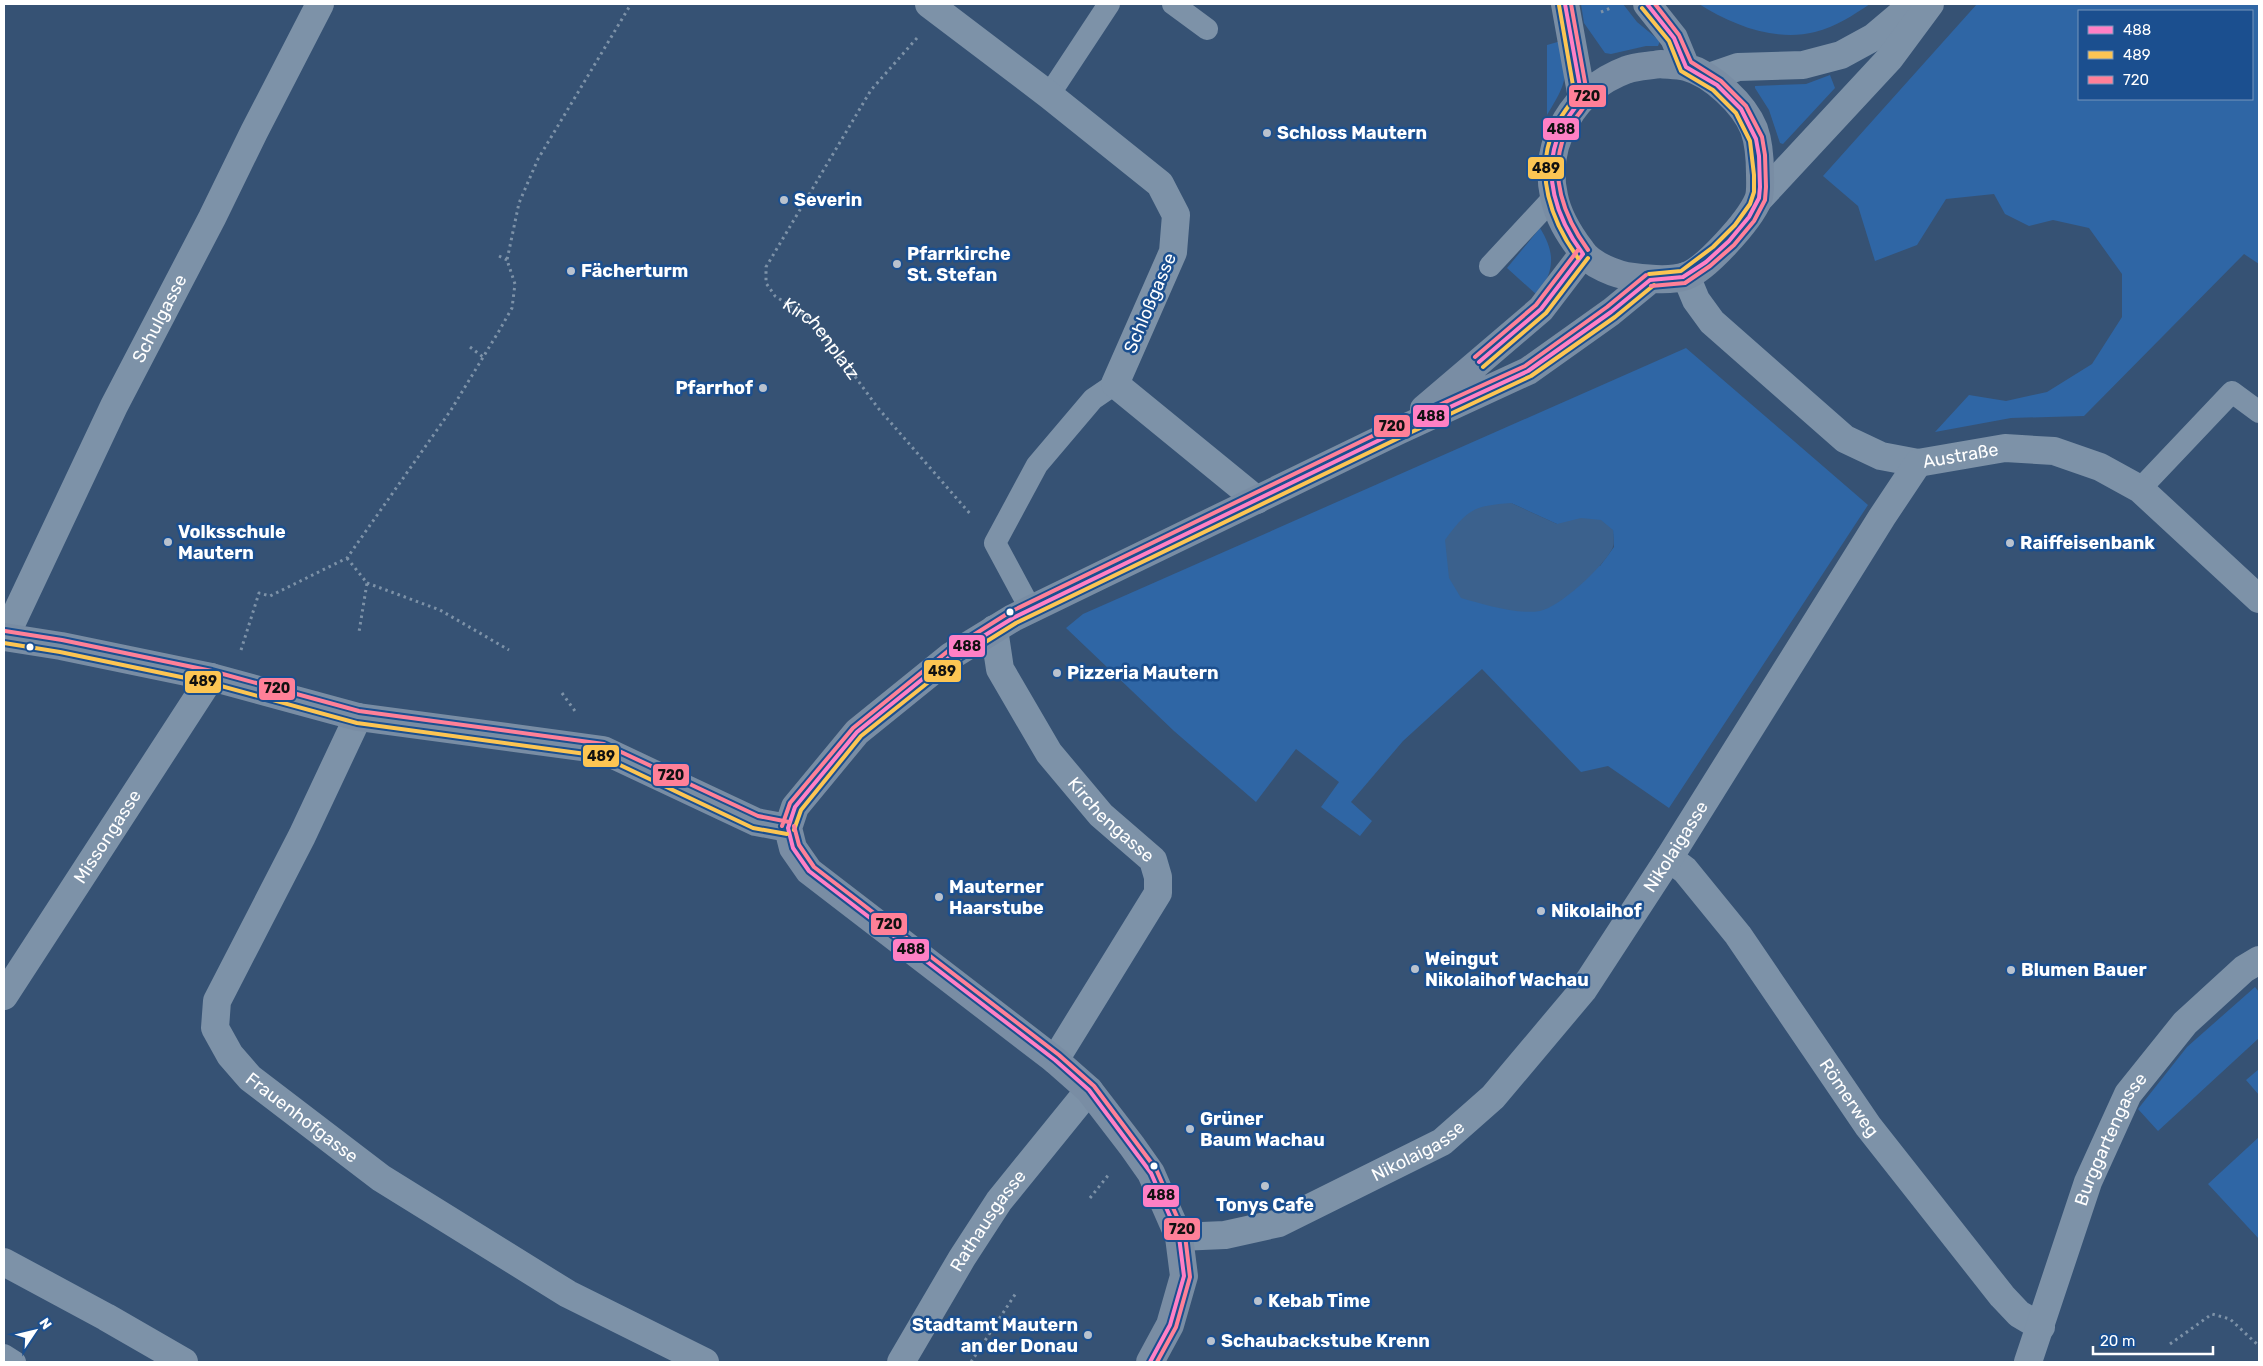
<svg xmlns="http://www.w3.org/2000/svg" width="2263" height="1366" viewBox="0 0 2263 1366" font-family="Rubik,sans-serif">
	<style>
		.green { fill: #2f66a5; fill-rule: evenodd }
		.water { fill: #3b618d }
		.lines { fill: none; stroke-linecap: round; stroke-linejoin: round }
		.path { stroke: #7d92a8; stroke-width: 3; stroke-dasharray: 2.5 4; stroke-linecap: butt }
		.lane { stroke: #7d92a8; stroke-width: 22 }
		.street { stroke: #7d92a8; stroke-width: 28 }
		.secondary { stroke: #798da4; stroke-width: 28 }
		.bus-1-casing { stroke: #1b4f8f; stroke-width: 8 }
		.bus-2-casing { stroke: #1b4f8f; stroke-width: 8 }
		.bus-3-casing { stroke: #1b4f8f; stroke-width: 8 }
		.bus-1 { stroke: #ff80c5; stroke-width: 4 }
		.bus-2 { stroke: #fcc553; stroke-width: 4 }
		.bus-3 { stroke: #ff8098; stroke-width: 4 }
		.poi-dot { fill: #b9c2ce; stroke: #1b4f8f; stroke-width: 2 }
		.bus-dot { fill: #fff; stroke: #1b4f8f; stroke-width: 2 }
		.labels { text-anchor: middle; stroke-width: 5; stroke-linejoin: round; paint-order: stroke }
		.poi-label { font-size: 18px; font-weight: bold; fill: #fff; stroke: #1b4f8f; text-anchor: start }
		.street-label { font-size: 18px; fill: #fff; stroke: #1b4f8f }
		.line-badge { stroke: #1b4f8f; stroke-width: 2 }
		.pale-badge-label { font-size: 14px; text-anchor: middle; font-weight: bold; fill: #111 }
	</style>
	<rect width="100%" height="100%" fill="#365274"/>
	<path class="green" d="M1581,4H1623L1637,22L1660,41L1658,46H1646L1611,54L1605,53L1584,23Z
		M1699,4H1870C1853,15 1836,27 1815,32C1775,42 1732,25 1699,4Z
		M1977,4H2259V264L2244,254L2084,416L2011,418L1935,432L1969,395L2006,401L2047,392L2092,364L2122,317V274L2089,228L2053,220L2029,226L2005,214L1994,194L1946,199L1917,245L1875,261L1858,206L1823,176ZM2079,11H2252V99H2079Z
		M1561,41C1569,77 1566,84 1547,115V45Z
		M1830,75L1835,88L1783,144L1780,143L1769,110L1755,88V86L1806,84Z
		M1540,228C1557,256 1553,270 1538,296L1507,268Z
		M1686,348L1868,505L1669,808L1608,766L1581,772L1482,669L1403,741L1351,802L1372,821L1360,836L1321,807L1339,782L1296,749L1256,802L1174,731L1066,628L1083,614ZM1511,503L1557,524L1613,530L1614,547L1600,566Z
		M2255,987L2259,992V1038L2158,1131L2138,1109L2187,1047Z
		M2259,1069V1095L2246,1080Z
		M2259,1137V1239L2208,1184Z"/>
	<path class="water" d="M1511,503L1557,524L1581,518L1601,520L1613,530C1613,536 1615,544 1612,549C1603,567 1560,607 1540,611C1518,615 1482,604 1461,598L1449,578L1445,540C1468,509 1473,506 1511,503Z"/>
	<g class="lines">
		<g class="path">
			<path d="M1601,12L1613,7"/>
			<path id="s1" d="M917,38L871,90L766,267V283L775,296L815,322L878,408L972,516"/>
			<path d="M499,256L507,260"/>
			<path d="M470,347L483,357"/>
			<path d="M347,558L367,583L359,632"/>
			<path d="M367,583L440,610L509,650"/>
			<path d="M241,650L259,593L270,596L347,558L451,410L499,331L512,308L515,284L507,260L519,203L538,159L631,4"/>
			<path d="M562,693L575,711"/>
			<path d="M1090,1198L1110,1173"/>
			<path d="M2170,1344L2212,1314L2230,1319L2259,1346"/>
			<path d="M971,1362L1016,1293"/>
		</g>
		<path class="lane" d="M1173,4L1207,29
			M1049,95L1109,4
			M1490,266L1554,197
			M2140,489L2232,392L2259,412
			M1031,610L995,543L1037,465L1093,399L1115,384
			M4,1355L15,1362"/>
		<g class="street">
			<path d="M929,4L1049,95L1160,184L1176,215L1173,252L1115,384L1257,500"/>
			<path d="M1709,77L1738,67L1803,65L1841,55L1874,37L1913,4"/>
			<path d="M1759,199L1890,58L1930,4"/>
			<path id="s2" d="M1686,276L1696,300L1712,322L1845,439L1881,456L1918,463L2005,448L2054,451L2100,467L2140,489L2259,599"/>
			<path id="s3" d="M994,629L1000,669L1049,753L1101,815L1153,860L1158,877V893L1055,1060"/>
			<path id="s4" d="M5,637L114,406L212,218L254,132L320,4"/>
			<path id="s5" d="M358,717L302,836L217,1001L215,1028L230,1055L250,1078L381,1178L568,1294L705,1362"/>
			<path id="s6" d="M1669,858L1685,870L1738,935L1868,1126L2002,1296L2019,1314L2041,1327"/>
			<path id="s7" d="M4,996L211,677"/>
			<path id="s8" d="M1179,1237L1225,1235L1279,1223L1442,1142L1493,1097L1583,990L1669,858L1882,517L1918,463"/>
			<path d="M4,1262L106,1317L184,1362"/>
			<path id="s9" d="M901,1362L962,1258L999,1201L1089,1090"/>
			<path id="s10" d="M2028,1362L2088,1182L2128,1094L2185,1023L2244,969L2259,960"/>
		</g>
		<path class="secondary" d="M1565,4L1582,98
			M1647,4L1674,38L1686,67
			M1660,64C1668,65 1678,65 1686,67C1712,74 1744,104 1754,129C1759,143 1760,160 1760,174C1760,182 1761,193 1758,200C1749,221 1706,269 1686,276C1672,281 1648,279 1633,277C1617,275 1590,265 1581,250C1569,234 1558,217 1554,196C1542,142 1575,89 1626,70C1636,66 1649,66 1660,64Z
			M1424,409L1541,309L1583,254
			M4,637L61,646L211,677L358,717L603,750L756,822L788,828
			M788,828L795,807L857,732L951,656L1013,618L1398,431L1528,371L1611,312L1650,280
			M788,828L793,848L809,871L1055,1060L1089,1090L1132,1146L1151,1173L1179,1237L1184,1276L1170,1325L1150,1362"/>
		<defs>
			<path id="bus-1" d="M1565,4L1582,98C1575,109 1566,118 1561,130C1540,173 1557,219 1583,254
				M1647,4L1674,38L1686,67L1717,85L1741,109L1756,139L1759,156L1760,187L1759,198L1749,217L1729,241L1706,262L1683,277L1650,280
				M1479,362L1541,309L1583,254
				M788,828L795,807L857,732L951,656L1013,618L1398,431L1528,371L1611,312L1650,280
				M788,828L793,848L809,871L1055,1060L1089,1090L1151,1173L1179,1237L1184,1276L1170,1325L1150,1362"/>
			<path id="bus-2" d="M1559,5L1575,97C1568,107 1560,117 1554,129C1534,173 1551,221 1578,258
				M1642,8L1669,41L1681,71L1713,90L1736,113L1750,141L1754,175V192L1750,204L1735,225L1713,247L1681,271L1649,274
				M1483,367L1546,313L1588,258
				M4,643L60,652L210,683L357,723L601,756L753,828L787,834
				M794,830L801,810L861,736L955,661L1016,623L1401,437L1531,376L1615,317L1654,285"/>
			<path id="bus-3" d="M1571,4L1588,99C1583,112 1571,121 1565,134C1548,175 1564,217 1588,250
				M1651,286L1685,283L1710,266L1734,245L1754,221L1765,200L1766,187L1765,155L1762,137L1746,106L1721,81L1691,62L1679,35L1655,4
				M1475,357L1536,305L1578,250
				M5,631L62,640L212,671L359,711L604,744L758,816L789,822
				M782,826L790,803L853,728L948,651L1010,612L1395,425L1525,366L1607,307L1646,275
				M794,826L799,845L814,867L1059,1055L1094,1086L1156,1169L1185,1235L1190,1277L1176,1327L1157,1362"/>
		</defs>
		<use href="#bus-1" class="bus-1-casing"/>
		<use href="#bus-2" class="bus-2-casing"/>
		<use href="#bus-3" class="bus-3-casing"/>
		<use href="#bus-1" class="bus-1"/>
		<use href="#bus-2" class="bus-2"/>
		<use href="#bus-3" class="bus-3"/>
	</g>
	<g class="poi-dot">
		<circle cx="1267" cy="133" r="5"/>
		<circle cx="784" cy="200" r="5"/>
		<circle cx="897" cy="264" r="5"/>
		<circle cx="571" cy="271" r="5"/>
		<circle cx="763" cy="388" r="5"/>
		<circle cx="168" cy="542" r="5"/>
		<circle cx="2010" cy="543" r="5"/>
		<circle cx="1057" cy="673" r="5"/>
		<circle cx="939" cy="897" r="5"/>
		<circle cx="1541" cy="911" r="5"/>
		<circle cx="1415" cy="969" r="5"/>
		<circle cx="2011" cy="970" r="5"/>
		<circle cx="1190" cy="1129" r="5"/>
		<circle cx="1265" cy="1186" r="5"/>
		<circle cx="1258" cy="1301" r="5"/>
		<circle cx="1088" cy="1335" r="5"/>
		<circle cx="1211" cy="1341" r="5"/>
	</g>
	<g class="bus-dot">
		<circle cx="1010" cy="612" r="4.5"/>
		<circle cx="30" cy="647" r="4.5"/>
		<circle cx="1154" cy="1166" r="4.5"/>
	</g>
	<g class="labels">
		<g class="poi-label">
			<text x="1277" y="139">Schloss Mautern</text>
			<text x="794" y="206">Severin</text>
			<text x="907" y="260">Pfarrkirche<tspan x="907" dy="21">St. Stefan</tspan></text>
			<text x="581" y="277">Fächerturm</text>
			<text x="753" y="394" text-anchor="end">Pfarrhof</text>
			<text x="178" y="538">Volksschule<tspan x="178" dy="21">Mautern</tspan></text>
			<text x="2020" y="549">Raiffeisenbank</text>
			<text x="1067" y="679">Pizzeria Mautern</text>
			<text x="949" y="893">Mauterner<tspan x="949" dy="21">Haarstube</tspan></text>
			<text x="1551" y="917">Nikolaihof</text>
			<text x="1425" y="965">Weingut<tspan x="1425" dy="21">Nikolaihof Wachau</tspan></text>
			<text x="2021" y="976">Blumen Bauer</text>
			<text x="1200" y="1125">Grüner<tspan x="1200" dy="21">Baum Wachau</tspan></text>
			<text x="1265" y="1211" text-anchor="middle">Tonys Cafe</text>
			<text x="1268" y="1307">Kebab Time</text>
			<text x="1078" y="1331" text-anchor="end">Stadtamt Mautern<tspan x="1078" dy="21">an der Donau</tspan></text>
			<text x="1221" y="1347">Schaubackstube Krenn</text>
		</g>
		<g class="street-label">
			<text transform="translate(1150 303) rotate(-67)" y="6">Schloßgasse</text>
			<text dy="6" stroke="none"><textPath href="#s4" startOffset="354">Schulgasse</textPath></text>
			<text dy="6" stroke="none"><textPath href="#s1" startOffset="371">Kirchenplatz</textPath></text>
			<text dy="6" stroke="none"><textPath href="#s2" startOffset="351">Austraße</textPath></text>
			<text dy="6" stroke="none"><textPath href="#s3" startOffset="229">Kirchengasse</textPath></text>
			<text dy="6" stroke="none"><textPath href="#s7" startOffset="190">Missongasse</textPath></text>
			<text dy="6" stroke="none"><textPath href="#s8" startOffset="662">Nikolaigasse</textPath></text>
			<text dy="6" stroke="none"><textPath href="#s6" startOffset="301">Römerweg</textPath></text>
			<text dy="6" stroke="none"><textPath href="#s5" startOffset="471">Frauenhofgasse</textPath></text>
			<text dy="6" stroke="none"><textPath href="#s10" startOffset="238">Burggartengasse</textPath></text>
			<text dy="6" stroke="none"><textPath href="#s8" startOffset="258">Nikolaigasse</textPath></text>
			<text dy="6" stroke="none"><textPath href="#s9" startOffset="166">Rathausgasse</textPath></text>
		</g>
	</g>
	<g class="line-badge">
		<rect x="1568" y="84" width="39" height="24" rx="5" fill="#ff8098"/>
		<rect x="1542" y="117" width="38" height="24" rx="5" fill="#ff80c5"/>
		<rect x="1527" y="156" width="38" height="24" rx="5" fill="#fcc553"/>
		<rect x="1412" y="404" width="38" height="24" rx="5" fill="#ff80c5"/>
		<rect x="1373" y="414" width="38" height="24" rx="5" fill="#ff8098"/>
		<rect x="948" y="634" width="38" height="24" rx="5" fill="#ff80c5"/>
		<rect x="923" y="659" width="39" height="24" rx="5" fill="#fcc553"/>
		<rect x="184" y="670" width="38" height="24" rx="5" fill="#fcc553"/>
		<rect x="258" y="677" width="38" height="24" rx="5" fill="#ff8098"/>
		<rect x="582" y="744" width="38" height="24" rx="5" fill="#fcc553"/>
		<rect x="652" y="763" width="38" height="24" rx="5" fill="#ff8098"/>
		<rect x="870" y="912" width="38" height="24" rx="5" fill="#ff8098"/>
		<rect x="892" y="938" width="38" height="24" rx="5" fill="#ff80c5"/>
		<rect x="1142" y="1184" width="38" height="24" rx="5" fill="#ff80c5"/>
		<rect x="1163" y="1217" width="38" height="24" rx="5" fill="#ff8098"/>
	</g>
	<g class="pale-badge-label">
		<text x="1587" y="101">720</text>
		<text x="1561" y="134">488</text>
		<text x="1546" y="173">489</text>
		<text x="1431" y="421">488</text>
		<text x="1392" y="431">720</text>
		<text x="967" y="651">488</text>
		<text x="942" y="676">489</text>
		<text x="203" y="686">489</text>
		<text x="277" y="693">720</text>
		<text x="601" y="761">489</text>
		<text x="671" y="780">720</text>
		<text x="889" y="929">720</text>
		<text x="911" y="954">488</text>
		<text x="1161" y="1200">488</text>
		<text x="1182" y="1234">720</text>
	</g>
	<rect width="2263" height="1366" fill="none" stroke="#ffffff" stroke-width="10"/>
	<rect x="2078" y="10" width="175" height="90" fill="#1b4f8f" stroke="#7695bc"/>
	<rect x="2088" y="26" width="25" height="8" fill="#ff80c5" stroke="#7695bc"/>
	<text x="2123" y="35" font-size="15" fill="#ffffff">488</text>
	<rect x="2088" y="51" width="25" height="8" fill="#fcc553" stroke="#7695bc"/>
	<text x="2123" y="60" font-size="15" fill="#ffffff">489</text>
	<rect x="2088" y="76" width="25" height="8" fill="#ff8098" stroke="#7695bc"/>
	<text x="2123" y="85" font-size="15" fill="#ffffff">720</text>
	<g transform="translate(35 1331) rotate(55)" stroke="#1b4f8f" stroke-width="4" paint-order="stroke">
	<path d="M0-4L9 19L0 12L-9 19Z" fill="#ffffff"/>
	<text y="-8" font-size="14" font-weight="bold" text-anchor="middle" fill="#ffffff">N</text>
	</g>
	<path d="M2093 1346v8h120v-8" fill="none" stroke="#ffffff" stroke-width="2.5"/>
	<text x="2100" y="1346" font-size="15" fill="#ffffff" stroke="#1b4f8f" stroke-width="4" paint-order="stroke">20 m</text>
</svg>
